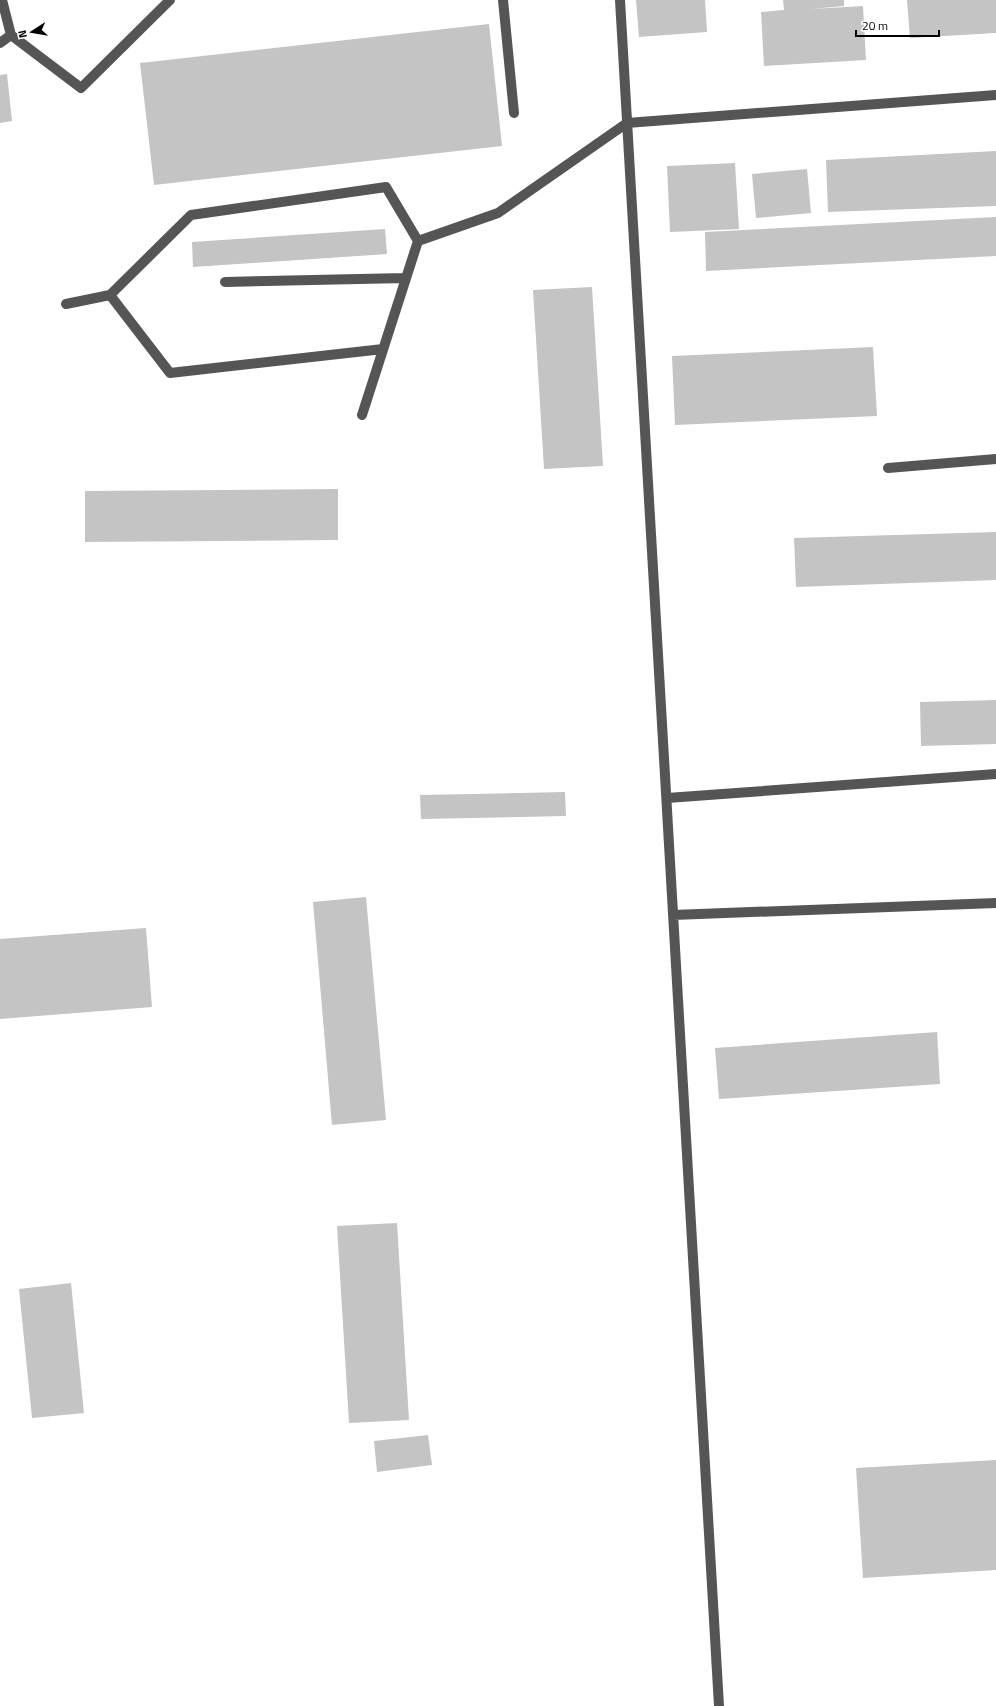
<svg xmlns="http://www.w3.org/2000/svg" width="996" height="1706" viewBox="0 0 996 1706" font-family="'Titillium Web',sans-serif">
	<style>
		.building { fill: #c4c4c4 }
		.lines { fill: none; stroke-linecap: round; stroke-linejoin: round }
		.minor { stroke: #555; stroke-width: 10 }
	</style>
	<rect width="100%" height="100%" fill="#fff"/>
	<path class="building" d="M636,0H705L707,32L639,37Z
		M783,0H844V6L811,9L863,6L866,60L764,66L761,12L784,10Z
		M907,0H996V33L910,38Z
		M489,24L502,146L154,185L140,63Z
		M7,74L12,121L0,123V75Z
		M996,151V206L828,212L826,160Z
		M735,163L739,229L670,232L667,166Z
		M807,169L811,213L756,218L752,174Z
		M996,217V256L706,271L705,232Z
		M385,229L387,254L193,267L192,242Z
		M592,287L603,466L544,469L533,290Z
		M873,347L877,416L675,425L672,356Z
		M338,489V540L85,542V491Z
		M996,532V580L796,587L794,538Z
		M996,700V744L921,746L920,702Z
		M565,792L566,816L421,819L420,795Z
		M366,897L386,1120L332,1125L313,902Z
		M146,928L152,1007L0,1019V939Z
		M937,1032L940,1084L719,1099L715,1048Z
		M397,1223L409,1420L349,1423L337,1226Z
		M71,1283L84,1413L32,1418L19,1289Z
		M428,1435L432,1465L377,1472L374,1441Z
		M996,1460V1570L863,1578L856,1468Z"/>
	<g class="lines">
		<path class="minor" d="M2,0L11,35
			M503,0L514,113
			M620,0L719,1706
			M0,43L11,35L81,88L170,0
			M225,282L406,278
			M110,295L191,215L386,187L418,241
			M66,304L110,295L170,373L383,349
			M362,415L418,241L498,213L627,123L996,95
			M888,468L996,459
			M667,798L996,774
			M673,915L996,903"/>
	</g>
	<g transform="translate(32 32) rotate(258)" stroke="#ffffff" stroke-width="3" paint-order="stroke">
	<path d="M0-3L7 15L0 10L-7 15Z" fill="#000000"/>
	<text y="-6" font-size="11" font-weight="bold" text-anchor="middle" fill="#000000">N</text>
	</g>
	<path d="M856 30v6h83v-6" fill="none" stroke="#000000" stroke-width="2"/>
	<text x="862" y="30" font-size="12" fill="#000000" stroke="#ffffff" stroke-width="3" paint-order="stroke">20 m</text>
</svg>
